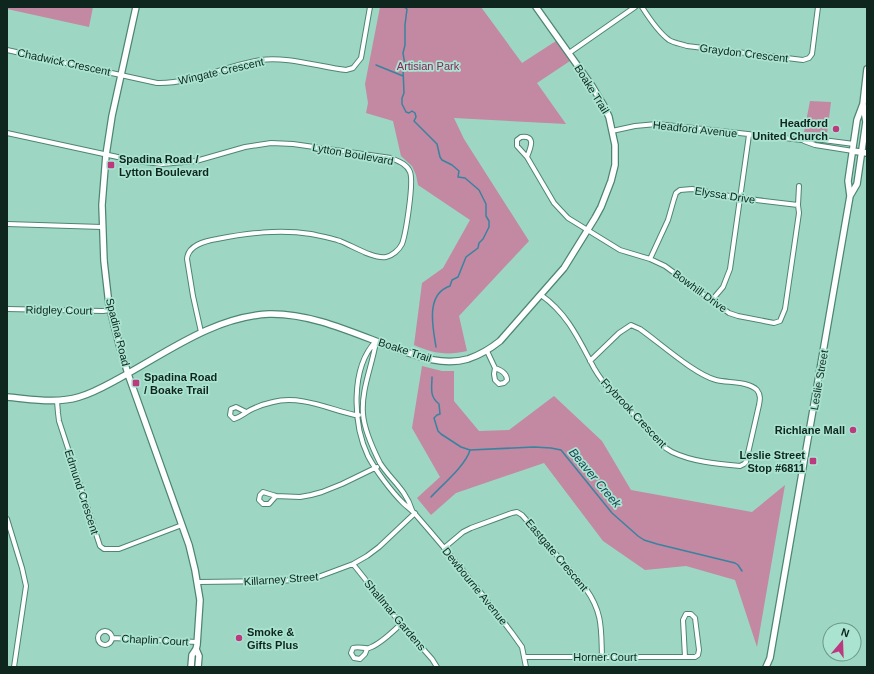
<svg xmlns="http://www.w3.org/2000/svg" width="874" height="674" viewBox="0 0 874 674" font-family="Arial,sans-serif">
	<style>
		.green { fill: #c388a2 }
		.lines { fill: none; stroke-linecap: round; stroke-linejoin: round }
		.stream { stroke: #3883a0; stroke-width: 1.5 }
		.street-casing { stroke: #4d8573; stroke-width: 6 }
		.secondary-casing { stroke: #4d8573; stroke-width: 8 }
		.street { stroke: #fff; stroke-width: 4 }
		.secondary { stroke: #fff; stroke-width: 5.5 }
		.poi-dot { fill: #bc3980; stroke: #aae4d0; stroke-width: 1.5 }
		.labels { text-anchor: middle; stroke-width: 3.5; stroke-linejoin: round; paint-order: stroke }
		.street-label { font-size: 11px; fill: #0f261f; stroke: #aae4d0 }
		.park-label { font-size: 11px; fill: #86265a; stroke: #aae4d0 }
		.poi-label { font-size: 11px; font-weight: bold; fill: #0f261f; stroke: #aae4d0; text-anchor: end }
		.water-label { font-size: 12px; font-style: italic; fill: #194356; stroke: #aae4d0 }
	</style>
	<rect width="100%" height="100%" fill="#9dd7c3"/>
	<path class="green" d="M7,7H93L89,27L7,9Z
		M380,7H481L522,63L559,39L573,59L537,83L566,124L454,118L464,139L529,241L459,316L467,351C447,356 432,353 414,345L422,283L443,268L470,220L418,185L416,175L412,166L401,156L393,121L366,113L368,103L365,84Z
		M810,101L831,102L827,134L804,132Z
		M422,366L442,371H454V401L479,431L509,430L554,396L602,441L631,490L752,512L785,485L757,647L735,580L686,566L645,570L603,541L544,463L456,493L431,515L417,498L440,477L412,428Z"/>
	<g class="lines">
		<path class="stream" d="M404,7L407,9L405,25V45L403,53L405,65L403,69L404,93L402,98V104L406,112L409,113L412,111L415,113L416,117L414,121L437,144L440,157L442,160L452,165L459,171L458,177L465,178L479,190L486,204V216L489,221V227L483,239L479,243L478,248L466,257L458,277L452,280L450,286C425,294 433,328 436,347
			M376,65L403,76
			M432,377C432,388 429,396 439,404L440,414L437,415L434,418L438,431L441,434L461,447L470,450L534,447L551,448L561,450L612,513L638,536L644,540L657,544L735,563L738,565L742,571
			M431,497C442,485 466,465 470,450"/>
		<defs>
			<path id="street" d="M642,7C649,18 658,32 669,40C674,43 681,44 687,46L803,60L809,58L812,54L818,7
				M7,50L157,83C193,84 226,65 261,60C285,56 321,67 346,70L353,68L361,58L370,7
				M569,53L635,7
				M612,131L635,126L657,124L802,140L815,139L854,144
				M7,133L136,161L162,164L196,161L245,147L271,143L293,144L391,158C398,161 407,164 410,172C414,182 406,233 402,244C399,250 392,256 386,257C373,259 353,246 340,241C331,238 320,236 311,234C279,229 248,233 217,239C205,241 188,245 187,259L193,296L201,332
				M804,141L815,145L853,151
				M527,157L517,146V140L521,137C537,135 530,149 527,157L554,203L568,218L620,250L650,259L665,266L729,313L738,316L774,323L780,321L785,309L799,213L798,205L799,186
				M7,224L102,227
				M650,259L668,220L674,199L676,193L680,190L692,189L740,198L798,205
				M541,295C568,314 579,340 594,368C606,389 625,406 642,423C651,433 660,446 672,452C693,462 718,464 740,466L744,464L746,462L759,405C760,400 761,395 757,390C748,381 728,383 716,380C694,374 660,343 640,329L631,325L619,333L590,361
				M712,300L723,287L730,269L749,135
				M7,309L103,311L110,310
				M376,341C350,368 353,424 368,456C376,471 391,491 403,503C407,507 412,510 416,515C449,553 482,593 512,633L522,647L526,667
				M376,342C372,366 361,390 363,414C364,428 374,451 380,463C391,480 406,490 412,510
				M487,351L495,368
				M495,368C501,370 507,373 507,380L504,383L499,384L495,380L494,374Z
				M57,401L58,413L59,421L100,546L104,549H119L182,525
				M246,412L236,407L231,409L230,415L234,419C240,417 242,415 247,412C255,407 264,404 273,402C300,395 329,409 355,415H359
				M276,496L269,504H263L259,500L260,495L263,492L276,496L300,497L311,495L322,492L342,484L377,467
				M7,519L22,568L26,586L14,667
				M444,548L463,532L471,528L512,513L517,512L522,515L586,589C603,613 601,629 602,657
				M353,564L401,624L432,659L437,667
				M198,582L282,581L318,577L353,564L367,556L379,547L415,513
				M98 638a7 7 0 1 1 14 0a7 7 0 1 1-14 0Z
				M112,638L197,642
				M367,649L365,654L360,659L354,658L351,653L353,648C359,646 364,649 369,648C381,644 392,632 401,624
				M525,657H695L698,655L699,650L695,618L691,614H686L683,620L685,657"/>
			<path id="secondary" d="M136,7L112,116L106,155L102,205L104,261L109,305L119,344L128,374L189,545L195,570L200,600L197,645L196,649L192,655L191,667
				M853,151L867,153
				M850,196L857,184L866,122L863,104
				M7,397C31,399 56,404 79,397C93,393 105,386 118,379C166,353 213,317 269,314C309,313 349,331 386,345C412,354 440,367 468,359C480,355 490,349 500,341L564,268L595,218L601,207L611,181L615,165V145L609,117L604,106L592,86L536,7
				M196,649L199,656L198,667
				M766,667L770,658L850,196L848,181L857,120L863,104L867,69"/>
		</defs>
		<use href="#street" class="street-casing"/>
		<use href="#secondary" class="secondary-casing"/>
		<use href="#street" class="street"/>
		<use href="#secondary" class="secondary"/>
	</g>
	<g class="poi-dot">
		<circle cx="836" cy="129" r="4"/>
		<rect x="107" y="161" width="8" height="8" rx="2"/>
		<rect x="132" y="379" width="8" height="8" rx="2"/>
		<circle cx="853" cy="430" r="4"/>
		<rect x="809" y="457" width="8" height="8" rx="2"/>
		<circle cx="239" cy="638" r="4"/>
	</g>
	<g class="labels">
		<g class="street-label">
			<text transform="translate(744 53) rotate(7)" y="4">Graydon Crescent</text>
			<text transform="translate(64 62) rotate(12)" y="4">Chadwick Crescent</text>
			<text transform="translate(221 71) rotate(-13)" y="4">Wingate Crescent</text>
			<text transform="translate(592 89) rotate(58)" y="4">Boake Trail</text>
			<text transform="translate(695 129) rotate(6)" y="4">Headford Avenue</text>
			<text transform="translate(353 154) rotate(10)" y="4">Lytton Boulevard</text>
			<text transform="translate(725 195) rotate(9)" y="4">Elyssa Drive</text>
			<text transform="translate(700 291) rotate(36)" y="4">Bowhill Drive</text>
			<text transform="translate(59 310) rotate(1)" y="4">Ridgley Court</text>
			<text transform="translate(118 332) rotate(76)" y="4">Spadina Road</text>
			<text transform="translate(405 350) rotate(18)" y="4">Boake Trail</text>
			<text transform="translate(819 380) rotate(-80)" y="4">Leslie Street</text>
			<text transform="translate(634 413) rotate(47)" y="4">Frybrook Crescent</text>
			<text transform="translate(82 492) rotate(72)" y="4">Edmund Crescent</text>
			<text transform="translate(557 555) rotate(50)" y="4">Eastgate Crescent</text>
			<text transform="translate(281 579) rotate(-4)" y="4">Killarney Street</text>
			<text transform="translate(475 586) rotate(51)" y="4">Dewbourne Avenue</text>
			<text transform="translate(395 615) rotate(50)" y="4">Shallmar Gardens</text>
			<text transform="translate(155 640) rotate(3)" y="4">Chaplin Court</text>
			<text x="605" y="661">Horner Court</text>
		</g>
		<g class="park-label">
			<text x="428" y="70">Artisian Park</text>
		</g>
		<g class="poi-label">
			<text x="828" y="127">Headford<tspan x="828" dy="13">United Church</tspan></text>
			<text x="119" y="163" text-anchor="start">Spadina Road /<tspan x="119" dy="13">Lytton Boulevard</tspan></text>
			<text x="144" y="381" text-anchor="start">Spadina Road<tspan x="144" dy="13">/ Boake Trail</tspan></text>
			<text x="845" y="434">Richlane Mall</text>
			<text x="805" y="459">Leslie Street<tspan x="805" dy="13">Stop #6811</tspan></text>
			<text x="247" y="636" text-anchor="start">Smoke &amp;<tspan x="247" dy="13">Gifts Plus</tspan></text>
		</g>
		<g class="water-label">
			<text transform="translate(595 478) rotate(50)" y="4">Beaver Creek</text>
		</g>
	</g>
	<rect width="874" height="674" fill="none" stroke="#0f261f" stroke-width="16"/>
	<g transform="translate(842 642) rotate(19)"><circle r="19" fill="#aae4d0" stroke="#6c9889"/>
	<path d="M0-3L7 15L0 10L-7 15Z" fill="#bc3980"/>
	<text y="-6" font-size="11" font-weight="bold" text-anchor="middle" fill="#0f261f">N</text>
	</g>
</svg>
